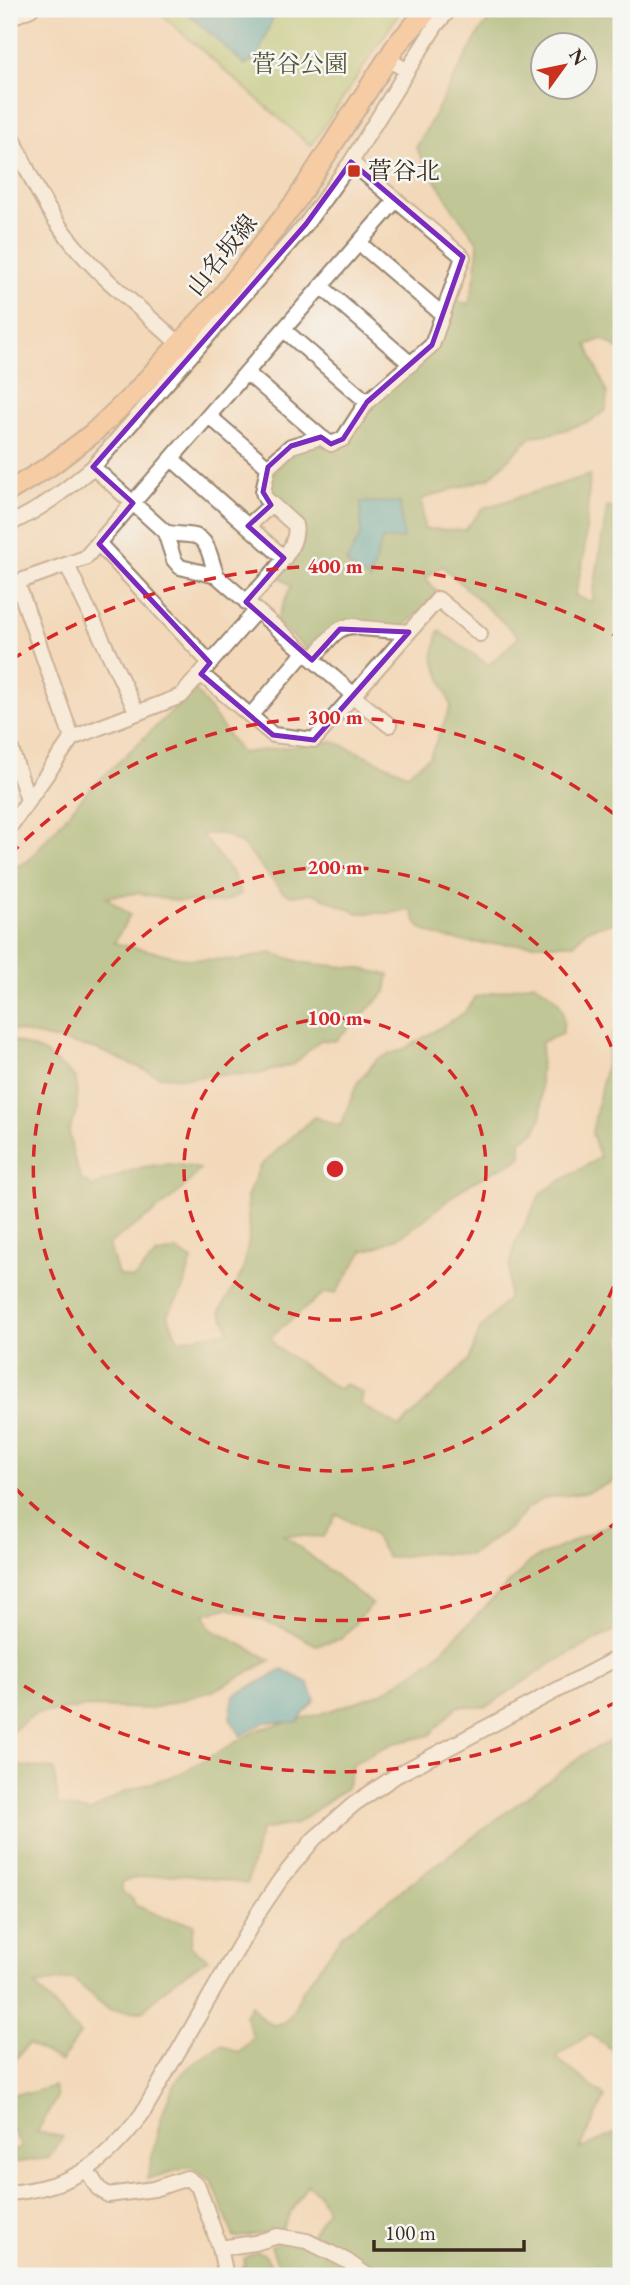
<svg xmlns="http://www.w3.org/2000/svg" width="630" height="2285" viewBox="0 0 630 2285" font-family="'EB Garamond','Noto Serif JP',serif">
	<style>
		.green { fill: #a4cd79; stroke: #707c4c; stroke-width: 2 }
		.forest { fill: #83b069; stroke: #5f6d44; stroke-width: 2; fill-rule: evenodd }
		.water { fill: #3fabbe; stroke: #3d6a6e; stroke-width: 2 }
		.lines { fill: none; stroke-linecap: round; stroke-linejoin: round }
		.minor-casing { stroke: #97826c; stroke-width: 18 }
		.major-casing { stroke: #97826c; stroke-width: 23 }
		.minor { stroke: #fff; stroke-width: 14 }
		.major { stroke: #f9bc8a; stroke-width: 19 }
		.marked { fill: none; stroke: #7b2cbf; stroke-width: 5; stroke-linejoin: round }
		.ring { fill: none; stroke: #d62828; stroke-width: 3.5; stroke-dasharray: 12 9 }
		.poi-dot { fill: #c8321e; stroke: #f6f6f2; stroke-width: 2.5 }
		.labels { text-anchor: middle; stroke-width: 5; stroke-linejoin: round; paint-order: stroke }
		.park-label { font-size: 24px; fill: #555335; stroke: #f6f6f2 }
		.poi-label { font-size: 24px; fill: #3b2a1e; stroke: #f6f6f2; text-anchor: start }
		.street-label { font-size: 24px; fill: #3b2a1e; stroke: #f6f6f2 }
		.centre { fill: #d62828; stroke: #f6f6f2; stroke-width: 3.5 }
		.ring-label { font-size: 21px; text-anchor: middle; font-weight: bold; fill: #d62828; stroke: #f6f6f2; stroke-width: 5; stroke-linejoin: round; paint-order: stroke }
	</style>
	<rect width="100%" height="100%" fill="#f6f6f2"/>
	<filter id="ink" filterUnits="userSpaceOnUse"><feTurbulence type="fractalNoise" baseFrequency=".0143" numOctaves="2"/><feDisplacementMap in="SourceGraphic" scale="14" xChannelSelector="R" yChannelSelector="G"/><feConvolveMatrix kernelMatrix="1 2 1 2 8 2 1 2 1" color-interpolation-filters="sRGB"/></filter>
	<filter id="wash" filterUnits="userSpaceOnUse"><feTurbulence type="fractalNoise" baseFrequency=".00686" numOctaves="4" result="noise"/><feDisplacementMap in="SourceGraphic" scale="28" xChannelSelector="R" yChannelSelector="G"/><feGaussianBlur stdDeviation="1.57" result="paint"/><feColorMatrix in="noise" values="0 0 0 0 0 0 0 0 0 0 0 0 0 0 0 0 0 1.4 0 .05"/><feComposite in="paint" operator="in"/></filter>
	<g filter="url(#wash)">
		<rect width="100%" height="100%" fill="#f3d9ba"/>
		<path class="green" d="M155,9H402L311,146Z"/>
		<path class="forest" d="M488,9H614L621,37V351L602,339L587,345L607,393L606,410L591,421L555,433L532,436L489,478L422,499L424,529L465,530L483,508L590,475L584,556L575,596L592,602L607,507L621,510V792L618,794H621V920L586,930L574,944C535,943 453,950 421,928C416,925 414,916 411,910L389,913H358L312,893L291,896L282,891L243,845L223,834H201L233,874L241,894L221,903L176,901L138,893L106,897L130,915L114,943L188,959L238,960L271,953L305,963L358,968L389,975L386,992L335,1041L320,1040L294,1064L259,1074L216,1075L188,1078L159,1076L96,1049L9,1029V870L28,861L86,793L195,689L241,753L333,741L407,774L430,756L451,706L433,657L439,631L489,665L519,637L442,566L426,578L438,593L403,628L362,626L310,652L276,622L291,586L277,574L300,531L270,498L271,475L293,450L316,443L332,448L368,408L434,348L452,300L469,304L476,272L478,243L453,209L416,148L479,33L491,17ZM542,46H584V88H542ZM361,535L370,580L346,563Z
			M534,983C557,996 568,1006 562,1034L542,1042L540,1076L542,1115L535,1132L521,1141V1158C500,1168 477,1178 459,1191C425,1217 407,1240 363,1251L336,1293H324L271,1336L275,1346L338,1389L346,1384L363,1394L361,1404L400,1427L469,1360L480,1329L508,1299L510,1266L516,1242L541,1193L600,1157L592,1133L611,1037L621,1020V1476L615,1481L585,1493L544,1498L527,1509L510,1528L469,1555L427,1553L388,1558L373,1535L337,1514L324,1537L284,1535L372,1604L341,1639L316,1645L286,1629L228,1608L204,1614L211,1629L271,1660L215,1690L151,1709L87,1707L34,1714L9,1734V1039L43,1052L76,1078L77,1109L69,1131L73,1155L81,1179L93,1187C131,1169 157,1157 200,1169C175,1202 141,1220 109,1244L118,1275L133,1279L156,1255L176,1250L192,1260L182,1292L167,1314L178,1340L230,1331L220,1311L243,1271L249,1239L247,1197L260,1166L314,1117L340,1126L358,1082L377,1059L406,1048L464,1013L475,997Z
			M621,1519V1627L552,1663L486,1707L457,1706L430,1735L391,1744L354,1763L346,1788L296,1824L261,1830L247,1884C207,1878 162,1868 122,1882V1892L133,1899L135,1905L164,1918L195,1924L190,1946L208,1959L173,1982L141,2012L109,2010L73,1979L35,1985L80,2034L61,2062L28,2044L9,2067V1765L54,1769L58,1805L89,1812L126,1791L179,1774L260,1729L320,1714L382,1693L433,1659L532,1560Z
			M621,1736V2056L590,2034L555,2057L605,2097L580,2149L621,2131V2276H417L405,2266L404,2276H293L276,2260L271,2246L286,2241L307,2242L327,2210L318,2193L307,2184L280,2231L234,2238L212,2181L189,2167L147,2179C154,2149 163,2092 185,2071C195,2061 209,2053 221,2045L239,2053L253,2037L245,2015L251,2005C258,2014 269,2030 282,2023C294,2017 296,2000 303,1990C316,1971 330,1954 342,1935L587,1752Z
			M54,2086L57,2097L37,2132L63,2137L49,2158L14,2163L9,2158V2154L21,2147L13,2129L9,2132V2093H30Z
			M256,2251L264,2254L274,2269L285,2276H239L238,2270L245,2265L244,2259Z"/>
		<path class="water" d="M183,9H276L258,56L245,65Z
			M361,502L400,503L403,539H382L370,580L346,563L361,535Z
			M283,1670L308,1683L315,1700L297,1722H265L241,1736L230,1718L234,1695Z"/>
	</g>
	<g filter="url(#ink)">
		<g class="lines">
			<defs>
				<path id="minor" d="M9,18L31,9
					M407,71L436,25L450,9
					M9,129C27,170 44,210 74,245C105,282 144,311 179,344
					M359,243L442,314
					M322,287L411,364
					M284,330L367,402
					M247,373L321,437
					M209,416L268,467
					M172,459L284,558
					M93,467L165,532L174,560L180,567L217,576L354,695
					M9,524C40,510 67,489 93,467L306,224L351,162L407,71L387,58
					M248,526L271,505
					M165,532C175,535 185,534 195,536C210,540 211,564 217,576
					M99,544L210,663
					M67,565L137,713
					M17,582L72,738
					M9,585L85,558L396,200
					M246,602C261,585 301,549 295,525L265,498L263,492L268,467L291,446L321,437L331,444L343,439L367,402L432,345L463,257L351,162
					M313,659C325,645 339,619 361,628L409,632
					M201,674L273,735L314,740L438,599L480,634
					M353,696L389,725
					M251,715L304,653
					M9,743L28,800
					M9,828L72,738L181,696L256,611
					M87,2170L98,2188L108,2195L154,2189L187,2178L198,2186L220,2248L226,2276
					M9,2193C72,2187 105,2164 142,2114L260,1910L281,1879L314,1839L354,1804L397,1775L621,1656
					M220,2248L255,2243L278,2236L307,2241L347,2261L368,2276"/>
				<path id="major" d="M9,491L50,466L92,434L133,395L221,298L296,201L398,43L429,9"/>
			</defs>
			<use href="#minor" class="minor-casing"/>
			<use href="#major" class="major-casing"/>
			<use href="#minor" class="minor"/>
			<use href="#major" class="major"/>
		</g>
	</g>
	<path d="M0 0H630V2285H0ZM351,162L463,257L432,345L367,402L343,439L331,444L321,437L291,446L268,467L263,492L271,505L248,526L284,558L246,602L312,660L340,629L409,632L314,740L273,735L201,674L210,663L99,544L133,503L93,467L306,224Z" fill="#f3d9ba" fill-opacity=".55" fill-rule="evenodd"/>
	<path class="marked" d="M351,162L463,257L432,345L367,402L343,439L331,444L321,437L291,446L268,467L263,492L271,505L248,526L284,558L246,602L312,660L340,629L409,632L314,740L273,735L201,674L210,663L99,544L133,503L93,467L306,224Z"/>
	<g class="ring">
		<circle cx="335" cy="1169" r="151"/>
		<path d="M621 1267A302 302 0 1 1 621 1071"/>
		<path d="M619 1520A452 452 0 0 1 10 1483M10 855A452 452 0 0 1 619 818"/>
		<path d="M618 1701A603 603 0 0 1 11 1678M11 660A603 603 0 0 1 618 637"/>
	</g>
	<rect class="poi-dot" x="347" y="164" width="14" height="14" rx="3.5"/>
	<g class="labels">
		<g class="park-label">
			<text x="300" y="72">菅谷公園</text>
		</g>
		<g class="poi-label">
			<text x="368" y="179">菅谷北</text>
		</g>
		<g class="street-label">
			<text transform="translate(222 255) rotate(-51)" y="8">山名坂線</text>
		</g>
	</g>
	<circle cx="335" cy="1169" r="10" class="centre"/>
	<g class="ring-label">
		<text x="335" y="573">400 m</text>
		<text x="335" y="724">300 m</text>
		<text x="335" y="874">200 m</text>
		<text x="335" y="1025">100 m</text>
	</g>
	<rect width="630" height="2285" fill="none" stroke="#f6f6f2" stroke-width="35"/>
	<g transform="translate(564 66) rotate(57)"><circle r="33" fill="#f6f6f2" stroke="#aba49d" stroke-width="2"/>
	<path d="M0-5L12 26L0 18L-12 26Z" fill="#c8321e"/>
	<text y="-10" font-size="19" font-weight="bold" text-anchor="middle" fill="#3b2a1e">N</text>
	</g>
	<path d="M374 2240v10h150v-10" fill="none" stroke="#3b2a1e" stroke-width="3.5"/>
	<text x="385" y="2240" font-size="21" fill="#3b2a1e" stroke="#f6f6f2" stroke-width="5" paint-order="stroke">100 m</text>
</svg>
